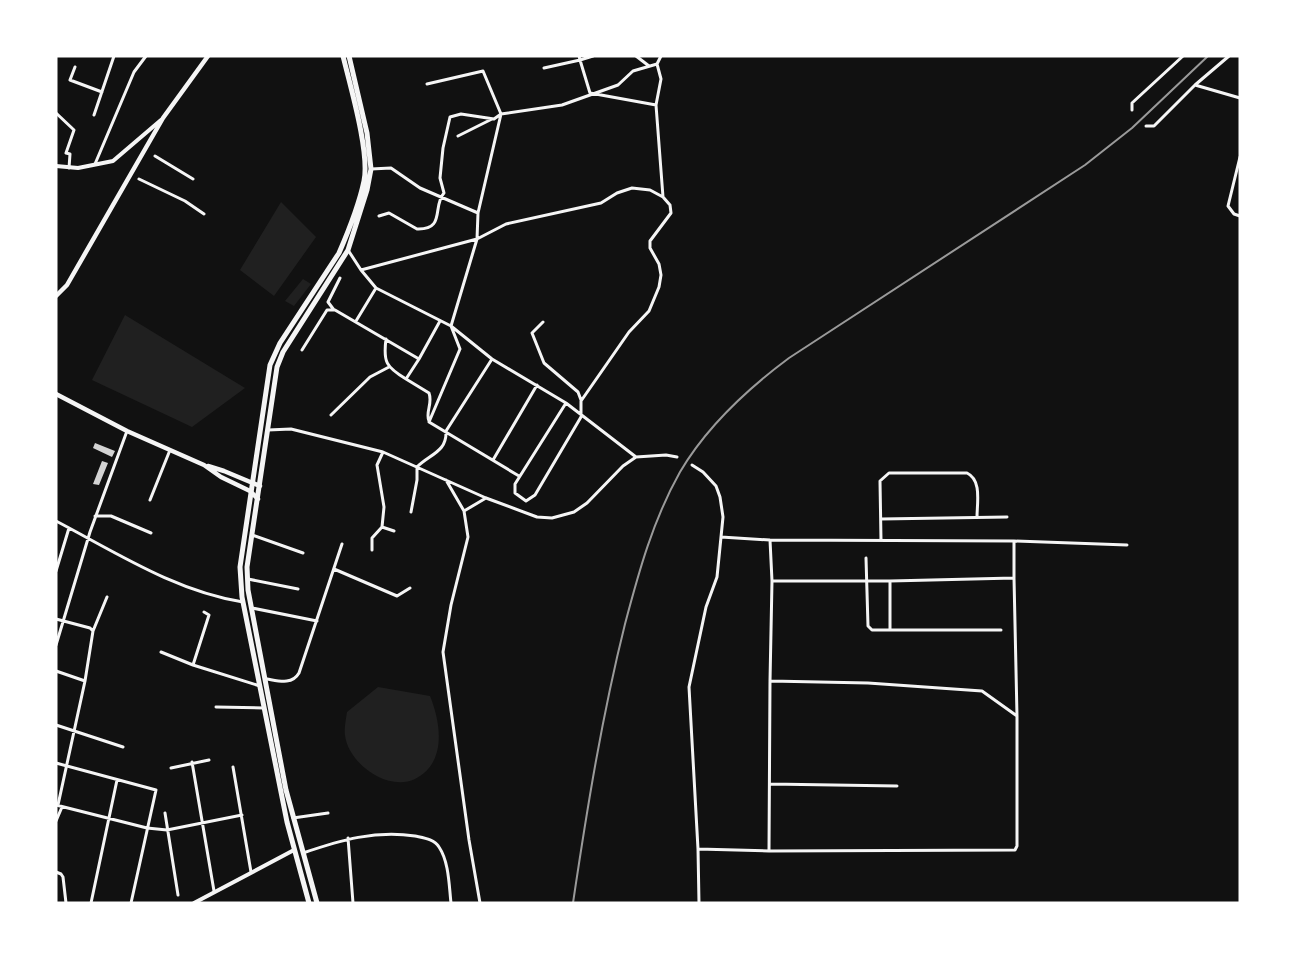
<svg xmlns="http://www.w3.org/2000/svg" width="1296" height="959" viewBox="0 0 1296 959" font-family="'Public Sans',sans-serif">
	<style>
		.green { fill: #202020 }
		.building { fill: #d3d3d3 }
		.lines { fill: none; stroke-linecap: round; stroke-linejoin: round }
		.minor { stroke: #f5f5f5; stroke-width: 3 }
		.tertiary { stroke: #f5f5f5; stroke-width: 4 }
		.secondary { stroke: #f5f5f5; stroke-width: 4.5 }
		.trunk { stroke: #f5f5f5; stroke-width: 5 }
		.rail { stroke: #9a9a9a; stroke-width: 2 }
	</style>
	<rect width="100%" height="100%" fill="#111"/>
	<path class="green" d="M281,202L316,237L274,296L240,270Z
		M303,279L311,284L294,306L285,301Z
		M125,315L245,388L192,427L92,380Z
		M378,687L430,696C441,723 447,763 415,779C387,792 348,763 345,735C344,728 346,719 347,712Z"/>
	<path class="building" d="M95,443L115,451L112,457L93,448Z
		M102,461L108,463L99,485L93,484Z"/>
	<g class="lines">
		<path class="minor" d="M579,56L580,60L593,56
			M636,56L649,66
			M657,64L661,79L656,105L663,197
			M75,67L70,80L102,92
			M544,68L580,60L590,93L656,105
			M1195,85L1240,98
			M1132,110V103L1183,56
			M56,113L74,130L66,153L70,154L69,168
			M94,115L114,56
			M1146,126H1154L1195,85L1229,56
			M458,136L492,119
			M155,156L193,179
			M1240,157L1228,206L1234,214L1240,216
			M95,164L134,72L146,56
			M371,169L391,168L420,188L478,213
			M139,179L185,201L204,214
			M379,216L389,213L417,229C446,230 432,206 444,193L440,178L443,148L450,117L461,114L494,119L501,114L483,71L427,84
			M348,250L361,270L477,239L506,224L601,203L617,193L632,188L650,190L663,197L670,205L671,213L650,241V248L659,264L661,275L659,287L649,311L629,332L581,401V417L535,495L526,501L515,493V484L566,403
			M361,270L376,288L451,326L460,349L429,422L519,476
			M334,310L328,302L340,278
			M356,321L376,288
			M543,322L532,333L544,363L578,392L581,400
			M386,339C383,362 386,367 406,379
			M302,350L327,310H335L419,359L440,321
			M419,359L406,379L429,393C433,404 425,412 429,421
			M331,415L370,377L389,367
			M268,430L291,429L383,452L486,498L537,517L552,518L574,512L587,503L623,466L636,457L666,455L677,457
			M383,452L377,465L384,507L382,527L394,531
			M636,457L566,403L492,359L451,326L477,239L478,213L501,114L562,105L618,85L633,71L657,64L661,56
			M493,460L537,385
			M692,465L703,472L716,486L720,497L723,517L717,577L706,607L689,687L698,849L769,851
			M446,480L464,511L486,498
			M150,500L170,450
			M464,511L468,537L451,605L443,652L469,840L480,903
			M411,512L417,480V467C430,454 447,452 446,431L492,359
			M95,516H111L151,533
			M881,519L1007,517
			M56,521C117,553 175,591 243,602
			M252,535L303,553
			M721,537L770,540L1014,541L1127,545
			M770,540L772,581H890V630
			M881,540L880,481L889,473H967C982,480 977,503 977,517
			M372,550V538L382,527
			M866,558L868,626L872,630H1001
			M334,569L397,596L410,588
			M56,571L69,528
			M248,579L298,589
			M772,581L770,681L868,683L982,691L1017,716L1014,578
			M890,581L1014,578V541
			M252,608L317,621
			M56,619L90,628L93,631L107,597
			M56,645L90,532L127,431
			M161,652L193,665L260,686
			M193,665L209,615L204,612
			M56,671L85,681L58,805
			M267,679C279,681 292,685 299,673L342,544
			M85,681L93,631
			M770,681L769,851L1015,850L1017,846V716
			M216,707L264,708
			M56,725L123,747
			M192,762L214,891
			M56,763L156,790L131,903
			M233,767L251,872
			M171,768L209,760
			M770,784L897,786
			M56,805L147,828L167,830L242,815
			M165,813L178,895
			M293,818L328,813
			M56,821L62,807
			M348,838L353,903
			M698,849L699,903
			M303,853C341,840 375,830 415,836C424,838 434,839 439,847C449,862 449,885 451,903
			M56,872L61,874L63,877L66,903
			M91,903L117,780"/>
		<path class="tertiary" d="M56,166L78,168L113,161L161,120
			M194,903L294,850"/>
		<path class="secondary" d="M56,296L67,285L163,118L208,56
			M56,394L127,431L204,465L221,477L250,491L258,499
			M208,466L224,471L260,486"/>
		<path class="trunk" d="M309,903L287,822L242,597L240,567L270,365L280,343L339,253C349,230 359,205 364,181C370,153 350,85 343,56
			M317,903L286,790L248,590L247,567L277,367L283,352L348,250L367,190L371,169L367,133L349,56"/>
		<path class="rail" d="M573,903C587,809 602,716 625,624C639,571 653,520 680,472C707,426 746,390 789,358L1085,165L1132,128L1208,56"/>
	</g>
	<rect width="1296" height="959" fill="none" stroke="#ffffff" stroke-width="115"/>
</svg>
